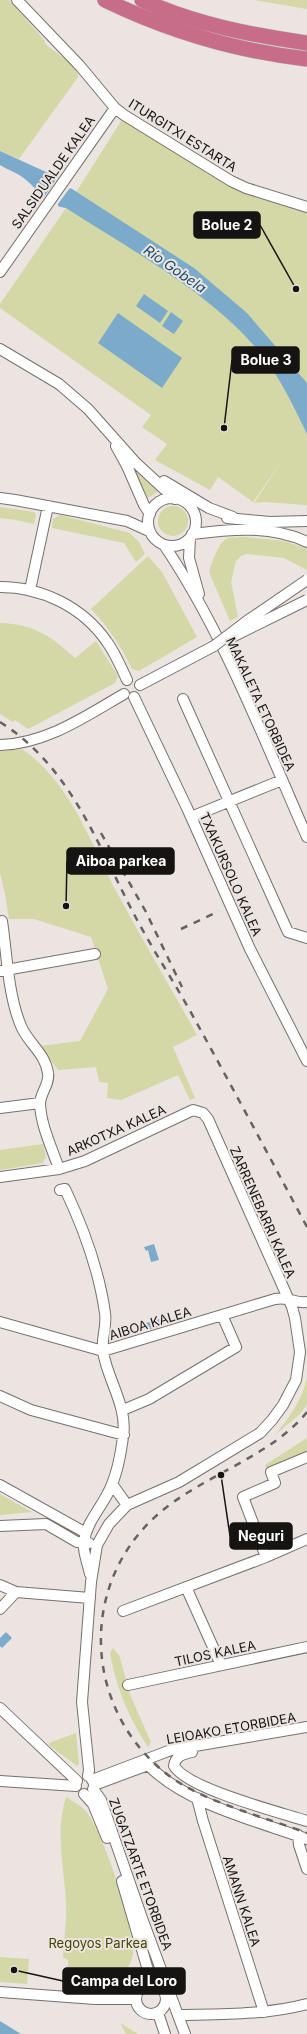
<svg xmlns="http://www.w3.org/2000/svg" width="307" height="2034" viewBox="0 0 307 2034" font-family="Inter,sans-serif">
	<style>
		.green { fill: #d3d8a6 }
		.water { fill: #7caacb }
		.pier { fill: #ebe4e0 }
		.lines { fill: none; stroke-linecap: round; stroke-linejoin: round }
		.minor-casing { stroke: #77706d; stroke-width: 12 }
		.highway-casing { stroke: #c2c2c1; stroke-width: 16 }
		.minor { stroke: #fff; stroke-width: 10 }
		.highway { stroke: #c76c89; stroke-width: 15 }
		.rail { stroke: #66625f; stroke-width: 2.5; stroke-dasharray: 7 7; stroke-linecap: butt }
		.minor-bridge-casing { stroke: #77706d; stroke-width: 12; stroke-linecap: butt }
		.minor-bridge { stroke: #fff; stroke-width: 10 }
		.labels { text-anchor: middle; stroke-width: 4; stroke-linejoin: round; paint-order: stroke }
		.street-label { font-size: 13px; fill: #161412; stroke: #ebe4e0 }
		.park-label { font-size: 13px; fill: #424505; stroke: #ebe4e0 }
		.water-label { font-size: 14px; font-style: italic; fill: #144b6d; stroke: #ebe4e0 }
		.leader { fill: none; stroke: #161412; stroke-width: 1.5 }
		.callout-dot { fill: #161412; stroke: #ebe4e0; stroke-width: 1.5 }
		.callout { fill: #161412; stroke: #161412; stroke-width: 1.5 }
		.callout-label { font-size: 14px; text-anchor: middle; font-weight: bold; fill: #fff }
	</style>
	<rect width="100%" height="100%" fill="#ebe4e0"/>
	<path class="green" d="M0,0H9L45,41V44L77,68L78,77L19,159L0,151Z
		M254,0H307V9Z
		M123,118L231,184L275,202L307,212V505L265,502L254,503L282,461L253,502L218,477L210,490L155,460L167,444L142,427L151,415L0,308V304L66,208Z
		M132,465L159,491L148,498Z
		M158 521a15 15 0 1 1 30 0a15 15 0 1 1-30 0Z
		M0,507L34,512L36,514L34,524L16,520L0,518Z
		M60,515L130,533L139,542L145,554L136,562L124,543L52,528L53,519Z
		M244,537L285,541L307,549V570L284,558L247,554L241,556L236,561L231,582L238,617L230,621L209,572C212,563 218,542 228,538C233,537 239,537 244,537Z
		M148,556L162,572L197,637L139,671L132,669C121,646 109,628 91,609Z
		M0,623C34,624 51,636 75,658L96,641L118,676L115,683L28,729L15,720L13,722L0,714Z
		M22,749C70,782 89,840 115,889C141,938 170,986 197,1035L173,1047L195,1098L190,1100L178,1075L121,1100L107,1098L108,1083L99,1082L96,1067L58,1070L40,1046L80,1041L108,989L91,937L34,919H9L5,894L0,873V751Z
		M43,1144L46,1156L43,1163L0,1170V1150Z
		M307,1377V1405L299,1415L275,1435C289,1418 303,1399 307,1377Z
		M307,1438V1453L267,1470L265,1465Z
		M0,1494L32,1512L0,1515Z
		M113,1648L119,1655L131,1697L151,1742L148,1747C128,1716 117,1690 110,1653Z
		M76,1733L79,1764L77,1766L50,1746L49,1743Z
		M66,1797C74,1802 83,1806 88,1814C104,1836 135,1928 133,1955C132,1960 128,1968 126,1972C114,1991 86,1989 67,1987L68,1960L63,1957C64,1939 67,1920 66,1901C64,1867 55,1831 66,1797Z
		M0,1957L29,1959L27,1984L0,1982Z
		M120,2023L138,2034H126Z"/>
	<path class="water" d="M0,151L46,172L194,268L247,313L307,383V434C294,407 281,379 262,355C213,294 131,250 66,208C43,204 41,192 25,179C18,173 8,170 0,165Z
		M144,294L168,311L160,323L136,306Z
		M171,312L183,321L174,334L162,326Z
		M118,313L182,358L162,388L98,343Z
		M154,1244L159,1260L151,1262L148,1250L146,1251L144,1247Z
		M159,1319L161,1326L148,1330L146,1323Z
		M6,1632L12,1638L2,1648L0,1646V1638Z
		M0,2021L21,2034H0Z"/>
	<path class="pier" d="M55,176L73,187L69,189L58,204V209L40,198L44,197L55,181Z"/>
	<g class="lines">
		<defs>
			<path id="minor" d="M17,0L80,66L115,108L124,115L231,181L246,188L307,207
				M0,272L115,108
				M0,349L59,384L88,409L136,463L175,499
				M116,446L127,466L144,505L150,514
				M164,481L209,508L233,517
				M0,498L15,500L127,521L149,531
				M148 522a24 24 0 1 1 48 0a24 24 0 1 1-48 0Z
				M227,518L270,522L307,521
				M192,534C231,529 271,525 307,542
				M190,538L189,558L199,594
				M164,545C223,632 264,740 307,837
				M0,587C42,587 83,607 107,642C115,653 121,667 127,680
				M30,590L48,506
				M140,685L214,646
				M134,697L187,808L250,949L307,1061
				M183,699L288,932L307,938
				M0,745C46,744 86,716 124,694
				M191,817L282,780
				M2,921C7,955 8,995 21,1026C28,1043 45,1053 48,1073C50,1084 40,1093 40,1104C41,1126 52,1148 59,1169
				M0,971L95,954
				M0,1108L40,1103
				M0,1177L59,1169L85,1161L193,1110L203,1113L208,1119L292,1307L295,1318L300,1352L296,1380L283,1405L272,1420L260,1433L179,1482L127,1505L109,1524L97,1545L91,1582L82,1702L89,1770L88,1776
				M60,1190L65,1189C83,1227 99,1270 105,1313C107,1326 101,1340 103,1352C108,1381 128,1407 123,1437C121,1452 118,1470 112,1484C105,1504 87,1520 84,1541C82,1550 88,1564 90,1574
				M0,1322L103,1351L275,1299C291,1296 293,1304 307,1302
				M0,1396L31,1410L124,1435
				M123,1410L149,1399L236,1347L222,1315
				M112,1484L127,1505
				M0,1485L86,1533
				M0,1526L46,1524L77,1542L89,1543
				M266,1557L243,1497L275,1483L271,1472L307,1457
				M0,1585L16,1592L90,1598
				M186,1587L221,1665
				M0,1609L16,1592
				M123,1611L266,1557L307,1539
				M128,1685L307,1647
				M0,1708L77,1781
				M192,1752C183,1754 175,1756 174,1766C188,1789 279,1812 307,1821
				M92,1780L171,1750L307,1727
				M0,1781L76,1786
				M94,1785L148,1765C186,1804 257,1821 307,1839
				M93,1789L101,1800L143,1921L185,2034
				M84,1794L93,1804L107,1838
				M197,1798L203,1821L264,2012
				M298,1835L299,1845L307,1869
				M122,1881L152,1984
				M136 1999a15 15 0 1 1 30 0a15 15 0 1 1-30 0Z
				M0,1992L95,1999H136
				M158,2013L165,2034
				M178,2015C221,2014 265,2015 307,2004"/>
			<path id="highway" d="M105,0C169,31 236,51 307,59
				M142,0C194,24 251,35 307,43"/>
		</defs>
		<use href="#minor" class="minor-casing"/>
		<use href="#highway" class="highway-casing"/>
		<use href="#minor" class="minor"/>
		<use href="#highway" class="highway"/>
		<path class="rail" d="M0,722C78,771 102,860 146,936C160,961 175,984 189,1009C229,1081 268,1154 307,1227
			M101,833L146,912L182,987
			M181,929L219,911
			M307,1412C270,1458 200,1476 156,1516C75,1589 85,1718 175,1780C209,1803 267,1818 307,1833"/>
		<defs>
			<path id="minor-bridge" d="M232,637L307,600
				M214,646L247,621L307,580"/>
		</defs>
		<use href="#minor-bridge" class="minor-bridge-casing"/>
		<use href="#minor-bridge" class="minor-bridge"/>
	</g>
	<g class="labels">
		<g class="street-label">
			<text transform="translate(183 135) rotate(32)" y="5">ITURGITXI ESTARTA</text>
			<text transform="translate(53 172) rotate(-55)" y="5">SALSIDUALDE KALEA</text>
			<text transform="translate(261 704) rotate(65)" y="5">MAKALETA ETORBIDEA</text>
			<text transform="translate(231 874) rotate(66)" y="5">TXAKURSOLO KALEA</text>
			<text transform="translate(116 1130) rotate(-24)" y="5">ARKOTXA KALEA</text>
			<text transform="translate(263 1212) rotate(66)" y="5">ZARRENEBARRI KALEA</text>
			<text transform="translate(150 1323) rotate(-17)" y="5">AIBOA KALEA</text>
			<text transform="translate(215 1653) rotate(-12)" y="5">TILOS KALEA</text>
			<text transform="translate(231 1728) rotate(-10)" y="5">LEIOAKO ETORBIDEA</text>
			<text transform="translate(141 1874) rotate(70)" y="5">ZUGATZARTE ETORBIDEA</text>
			<text transform="translate(242 1901) rotate(72)" y="5">AMANN KALEA</text>
		</g>
		<g class="park-label">
			<text x="98" y="1948">Regoyos Parkea</text>
		</g>
		<g class="water-label">
			<text transform="translate(175 269) rotate(35)" y="5">Río Gobela</text>
		</g>
	</g>
	<path class="leader" d="M296 289L260 225M224 428L232 360M66 906L67 861M221 1475L230 1536M14 1970L63 1981"/>
	<g class="callout-dot">
		<circle cx="296" cy="289" r="4"/>
		<circle cx="224" cy="428" r="4"/>
		<circle cx="66" cy="906" r="4"/>
		<circle cx="221" cy="1475" r="4"/>
		<circle cx="14" cy="1970" r="4"/>
	</g>
	<g class="callout">
		<rect x="194" y="212" width="66" height="26" rx="4"/>
		<rect x="232" y="347" width="67" height="26" rx="4"/>
		<rect x="67" y="848" width="107" height="26" rx="4"/>
		<rect x="230" y="1523" width="62" height="26" rx="4"/>
		<rect x="63" y="1968" width="122" height="26" rx="4"/>
	</g>
	<g class="callout-label">
		<text x="227" y="230">Bolue 2</text>
		<text x="266" y="365">Bolue 3</text>
		<text x="121" y="866">Aiboa parkea</text>
		<text x="261" y="1541">Neguri</text>
		<text x="124" y="1986">Campa del Loro</text>
	</g>
</svg>
